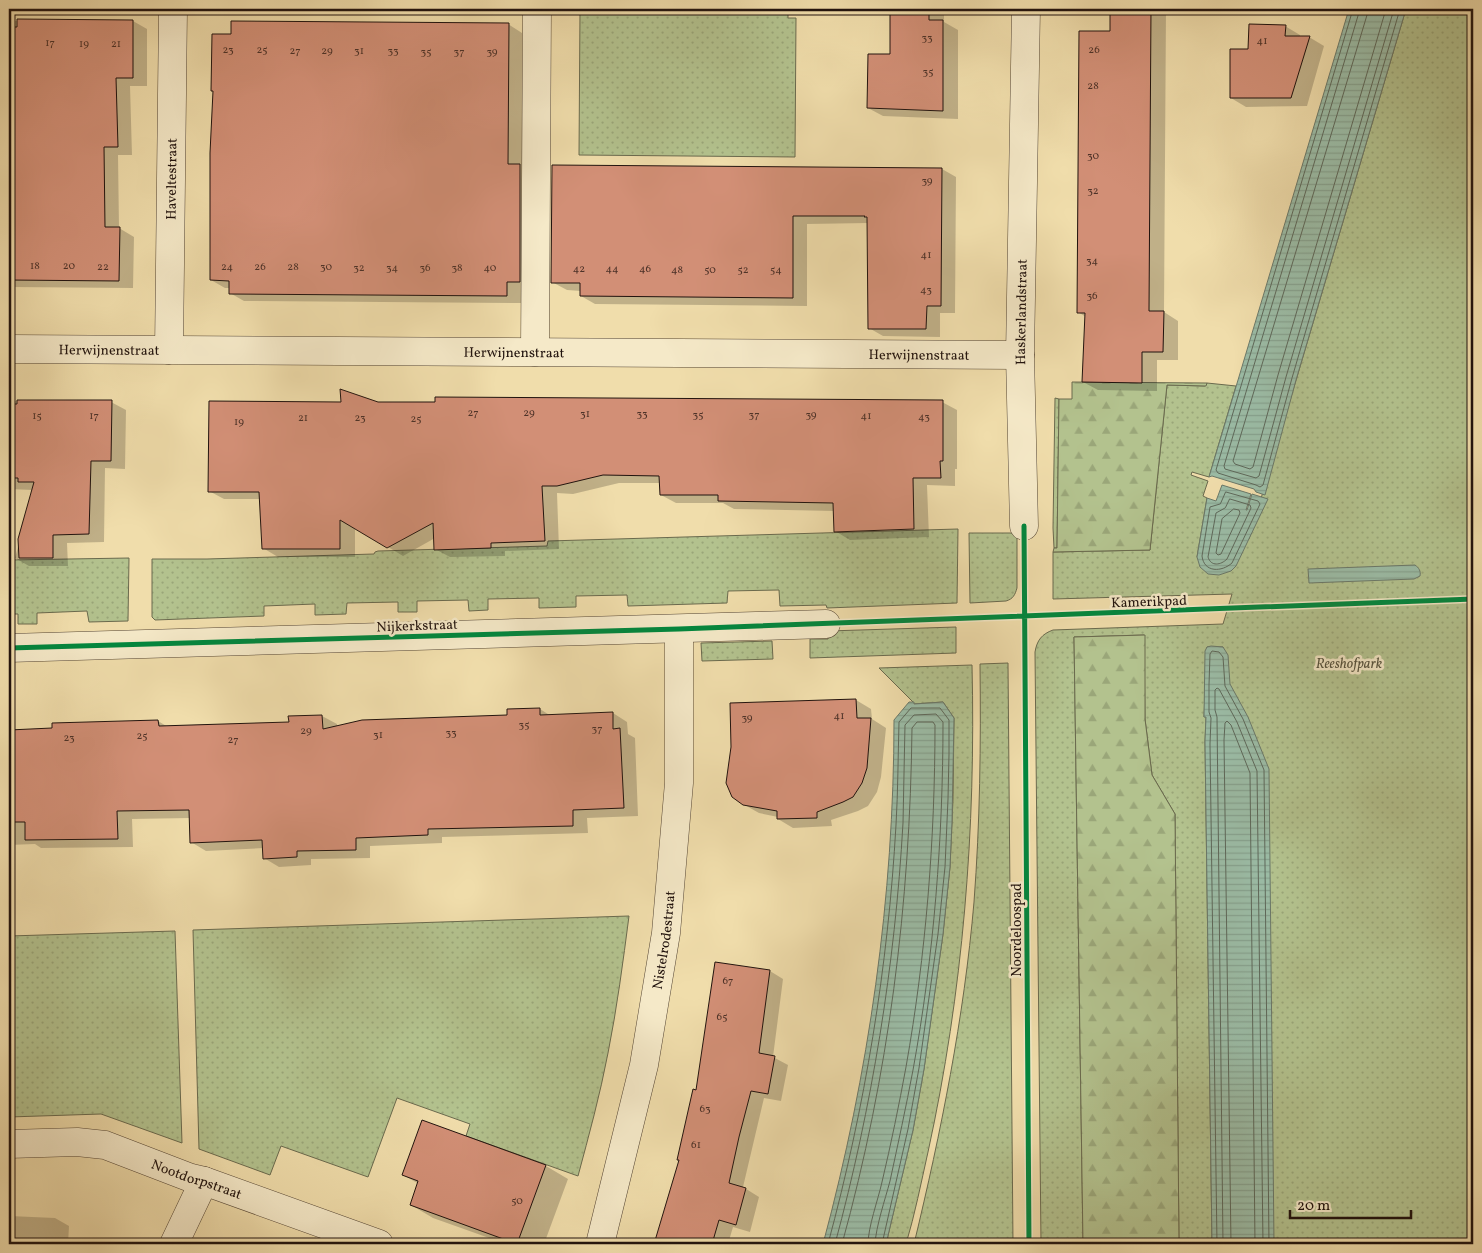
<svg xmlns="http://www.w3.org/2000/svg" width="1482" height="1253" viewBox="0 0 1482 1253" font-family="Vollkorn,serif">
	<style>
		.grass { fill: url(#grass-dots); stroke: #6a6a4e }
		.forest { fill: url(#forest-firs); stroke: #6a6a4e }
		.water { fill: url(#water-rules); stroke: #6a7869 }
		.shadow { fill: #0003 }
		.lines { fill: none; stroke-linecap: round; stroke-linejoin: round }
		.shore { stroke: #5e685a; stroke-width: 1 }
		.building { fill: #d28f76; stroke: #21130e }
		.minor-casing { stroke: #554635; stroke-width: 29 }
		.minor { stroke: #f5e9c8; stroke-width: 28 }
		.cycleway-casing { stroke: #f5e9c8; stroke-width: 8 }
		.cycleway { stroke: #00873e; stroke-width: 5 }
		.labels { text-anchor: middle; stroke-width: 5; stroke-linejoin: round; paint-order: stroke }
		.number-label { font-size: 11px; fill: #4d3228 }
		.street-label { font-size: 14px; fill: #21130e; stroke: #f5e9c8 }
		.park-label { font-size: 14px; font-style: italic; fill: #54503b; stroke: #f5e9c8 }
	</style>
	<defs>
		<pattern id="grass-dots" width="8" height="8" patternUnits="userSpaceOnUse" patternTransform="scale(1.25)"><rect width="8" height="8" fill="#b3c28e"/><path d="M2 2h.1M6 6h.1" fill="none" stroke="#9aa679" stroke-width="1.8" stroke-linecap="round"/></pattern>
		<pattern id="forest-firs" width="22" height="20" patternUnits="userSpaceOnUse" patternTransform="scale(1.25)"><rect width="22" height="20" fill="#b3c28e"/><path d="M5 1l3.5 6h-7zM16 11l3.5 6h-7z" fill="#9aa679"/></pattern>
		<pattern id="water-rules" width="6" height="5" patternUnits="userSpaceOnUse" patternTransform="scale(1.25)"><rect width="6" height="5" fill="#9bbca6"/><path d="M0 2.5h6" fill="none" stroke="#85a18e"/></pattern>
	</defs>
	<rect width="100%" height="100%" fill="#f0ddab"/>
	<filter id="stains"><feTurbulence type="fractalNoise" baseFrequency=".004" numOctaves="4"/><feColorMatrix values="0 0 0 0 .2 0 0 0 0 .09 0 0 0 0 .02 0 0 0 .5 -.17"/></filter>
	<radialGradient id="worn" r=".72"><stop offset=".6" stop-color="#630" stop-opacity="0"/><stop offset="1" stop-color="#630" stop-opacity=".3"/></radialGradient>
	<path class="grass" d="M580,9H788V18H796L795,157L579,155Z
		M1406,9H1473V1244H1228L1223,647H1207L1204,717L1206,716L1205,742L1212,1244H1179L1175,814L1152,775L1145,719L1144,635L1074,637L1083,1244H1041L1035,652C1037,640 1042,634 1053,630L1223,624L1232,594L1053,599V552L1150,550L1167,385L1205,386L1207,383L1236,386L1209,477L1192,472L1191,475L1208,481L1203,496L1207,498L1197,557L1249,539Z
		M1055,398L1059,399L1057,548H1054L1053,528Z
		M958,529L957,603L827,608L826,605L780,606L779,590L728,591L727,603L628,606L627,595L576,596V607L539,608V598L488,599V610L469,611L468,600L417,601V612H398V602L347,603L346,614L315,615V604L264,606V616L155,620L152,617V559H207L374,554L375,552L378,551L547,546L548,541Z
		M969,533H1017V588C1015,595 1013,599 1006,601L970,603Z
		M129,558L128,621L89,622L87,611L37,613V624H18V614H9V560Z
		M956,627V653L810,658V639H828V631Z
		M772,641L773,659L702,661L701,643Z
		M1008,663L1013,1244H914C941,1132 964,1018 974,902C980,823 981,744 980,664Z
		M972,665C976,829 963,992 928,1152C921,1183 915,1214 906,1244H886L913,1130L924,1069L943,934L950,867L953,799L954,718L943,702L913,704V702L879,668Z
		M629,916C623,962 617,1008 608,1053C600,1095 589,1135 578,1176L466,1136L470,1124L397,1098L368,1177L281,1146L270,1175L199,1149L193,930Z
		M175,931L182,1143L101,1114L9,1117V936Z"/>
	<path class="forest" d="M1072,382L1207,383L1206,386L1167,385L1150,550L1053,552L1054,548H1057L1059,399H1072Z
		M1145,635V719L1152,775L1175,814L1179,1244H1083L1074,637Z"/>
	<path class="water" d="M1349,9H1406L1296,380L1265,495L1256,492L1254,489L1212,476L1209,477Z
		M1222,485L1251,494L1246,510H1247L1252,494L1268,499L1236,566L1231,571L1219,575L1208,574L1200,567L1197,557L1207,498L1216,501Z
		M1415,565C1419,568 1421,571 1420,576L1414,579L1309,583L1308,569Z
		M1211,646L1223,647L1228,655L1230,684L1248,717L1269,769L1274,1244H1212L1205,741L1206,717H1204L1205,651L1207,647Z
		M909,702H914V704L943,702L954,718L952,822L950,867L943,934L924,1069L913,1130L886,1244H823C869,1073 894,897 894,720Z"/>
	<path class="shadow" d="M891,9H944V22L958,30V119L883,116L868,108L891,55Z
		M1112,9H1166L1164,312L1178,321V360H1157V391L1098,390L1083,382L1086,317L1078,312L1111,33Z
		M9,21H133L147,29V86H130L132,155H118L119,228L134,237L133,288L9,287Z
		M508,24L522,33V166L534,174V290H521V303L244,301L230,293V288H225L211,280L214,92L212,91Z
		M1285,26L1300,35V37H1309L1324,46L1307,106L1246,107L1231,98L1250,51Z
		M942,169L956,177L955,313H940V337L883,336L869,328L868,223L807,224V306L595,304L581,296V291L567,290L552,282Z
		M9,401L111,402L126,410L125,469L105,468L104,542L67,543L68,566H29L15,558L33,490L9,489Z
		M942,402L957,410V469H955V486L927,485L929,537L850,540L835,531L834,511L734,509L723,503H676L661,495V483H619L573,494L557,493L559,549L505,551V556L450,557L435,549V538L403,556L355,527V557H278L263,548L261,499H224L209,491L378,403Z
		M856,700L871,709L872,719L886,728L881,777L877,792L868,806L858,811L831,820L832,826L793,828L778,819V817L759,813L743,804Z
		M540,709L551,716L613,713L627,722L628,734L635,738L638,816L587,818L588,833L442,837V843L370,846V858L311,859V865L279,867L264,858V848L206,851L191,842L190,818L132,819L133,847L41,848L35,844L9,845V731L53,730L158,721L168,727L290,723V717L322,716L337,724V727L508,716Z
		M716,964L770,971L783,979L773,1057L788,1065L781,1101L764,1098L743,1187L759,1197L750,1232L733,1227L728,1244H655L681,1160L697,1091Z
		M423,1122L546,1166L568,1179L544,1244H506L433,1218L411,1205L419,1184L403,1175Z
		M10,1216L55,1218L69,1226L68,1244H9Z"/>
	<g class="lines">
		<path class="shore" d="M1353,9L1216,470L1218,473L1256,485L1260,487L1263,485L1292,378L1400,9
			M1360,9L1224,466L1225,469L1256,478L1259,476L1286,377L1394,9
			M1367,9V15L1233,461L1235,464L1250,469L1253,467L1278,375L1386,9
			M1226,492L1258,501L1260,504L1232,563C1222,572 1204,573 1202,556L1210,507L1220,504Z
			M1230,499L1250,505L1251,508L1227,559C1221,565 1211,567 1208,557L1216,513L1225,508Z
			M1234,509L1239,510L1240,513L1221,554L1218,555L1216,553L1222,519Z
			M828,1244C865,1107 888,967 896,825C898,791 898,757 899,722L911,708H940L949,720V754L948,799L945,867L938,934L919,1068L908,1129L882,1244
			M835,1244C872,1107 895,965 903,823C904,790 904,758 905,725L914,715L936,714L943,722C943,838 934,955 913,1070C906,1107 898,1144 890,1181C885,1200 876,1226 875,1244
			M842,1244C889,1074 910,904 912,728L917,722H933L935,725C935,839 926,954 906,1067C899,1105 891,1144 882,1182C878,1200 868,1227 868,1244
			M1217,1244L1210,744L1211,718L1209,712V685L1210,654L1212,651L1219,652L1223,657L1225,686L1243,719L1264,770L1269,1244
			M1223,1244L1217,717L1215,710V690L1217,688L1219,689L1237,722L1257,771L1263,1244
			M1231,1244L1224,740L1225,723L1227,721L1231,725L1250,773L1255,1244"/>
	</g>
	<path class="building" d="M890,9H929V20H943V111L867,108L868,54H890Z
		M1110,9H1151L1149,311H1164L1163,352H1142V383L1082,382L1085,313H1077L1079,31H1110Z
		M17,19L133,20V78H116L118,147H104L105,227H120L119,281L9,280V156H13L12,77H9V27H17Z
		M231,21L509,23L508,164H520V282H507V296L229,294V281L210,280V153L213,91H211L212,34H231Z
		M1249,24L1286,25L1285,36H1310L1291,98H1230V49H1248Z
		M552,165L942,168L941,306H927L926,329H868L867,217H864L865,216H793V298L580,296V283H551Z
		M340,389L378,402H435V397L943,400V461H940L941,478H913L914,529L834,532L833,503L718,501V495H660L659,476L603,475L557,486H542L545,541L491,543V548L434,550L433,523L387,548L340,520V549H262L259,492H208L209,401L341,402Z
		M17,400H112L111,461H91L89,534L53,535V558H19L18,539L34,482H18V478H9V404H17Z
		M856,699L857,718H871L867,768L862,783L853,797L843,802L817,812V818L777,819V811L743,805L732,797L726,783L731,747L730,703Z
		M540,708V715L613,712V729L620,728L624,808L573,810V826L428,829V835L356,838V850L297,851V857L263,859L262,840L190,843L189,810L117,811L118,839L25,840V822H9V730L52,728V723L158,720L159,726L289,722L288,716L322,715L323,729L362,720L507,715V709Z
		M715,962L770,970L759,1053L775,1056L768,1094L751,1091L739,1137L729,1183L746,1188L736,1225L719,1220L712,1244H654L679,1160H677L693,1089L696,1090Z
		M422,1120L546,1165L517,1244L410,1205L418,1181L402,1175Z"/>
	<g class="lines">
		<defs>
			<g id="minor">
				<path id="s1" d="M9,349L1020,355"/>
				<path id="s2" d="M169,350L173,9"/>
				<path d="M535,352L537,9"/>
				<path id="s3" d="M1024,526L1020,355L1026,9"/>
				<path d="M9,648L826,624"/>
				<path id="s4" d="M9,1144L77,1142L105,1145L191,1178L204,1181L379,1244"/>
				<path d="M174,1244L204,1181"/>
				<path id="s5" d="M600,1244L644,1065L666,933L679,783V629"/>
			</g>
		</defs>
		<use href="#minor" class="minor-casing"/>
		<use href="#minor" class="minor"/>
		<defs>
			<path id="cycleway" d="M1024,526L1029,1244
				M9,648L679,629L1473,599"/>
		</defs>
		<use href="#cycleway" class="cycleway-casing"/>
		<use href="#cycleway" class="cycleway"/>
	</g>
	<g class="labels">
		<g class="number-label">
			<text x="927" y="41">33</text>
			<text x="1262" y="44">41</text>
			<text x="50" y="46">17</text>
			<text x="84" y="47">19</text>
			<text x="116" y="47">21</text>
			<text x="228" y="53">23</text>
			<text x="262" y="53">25</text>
			<text x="1094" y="53">26</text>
			<text x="295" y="54">27</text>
			<text x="327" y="54">29</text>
			<text x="359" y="54">31</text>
			<text x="393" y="54">33</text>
			<text x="426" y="55">35</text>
			<text x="459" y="55">37</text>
			<text x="492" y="55">39</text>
			<text x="928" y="75">35</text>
			<text x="1093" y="89">28</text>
			<text x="1093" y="159">30</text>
			<text x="927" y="184">39</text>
			<text x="1093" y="194">32</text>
			<text x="926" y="258">41</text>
			<text x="1092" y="264">34</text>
			<text x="35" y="269">18</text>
			<text x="69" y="269">20</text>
			<text x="103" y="270">22</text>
			<text x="227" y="270">24</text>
			<text x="260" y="270">26</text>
			<text x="293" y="270">28</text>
			<text x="326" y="270">30</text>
			<text x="359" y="271">32</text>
			<text x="392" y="271">34</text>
			<text x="425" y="271">36</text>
			<text x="457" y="271">38</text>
			<text x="490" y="271">40</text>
			<text x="579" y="272">42</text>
			<text x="612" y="272">44</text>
			<text x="645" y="272">46</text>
			<text x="677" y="273">48</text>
			<text x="710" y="273">50</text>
			<text x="743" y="273">52</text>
			<text x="776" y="273">54</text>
			<text x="926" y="293">43</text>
			<text x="1092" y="299">36</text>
			<text x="473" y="416">27</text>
			<text x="529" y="416">29</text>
			<text x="585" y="417">31</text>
			<text x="642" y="417">33</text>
			<text x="698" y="418">35</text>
			<text x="754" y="418">37</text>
			<text x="811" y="418">39</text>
			<text x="37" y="419">15</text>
			<text x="94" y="419">17</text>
			<text x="866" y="419">41</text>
			<text x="924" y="420">43</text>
			<text x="303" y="421">21</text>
			<text x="360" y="421">23</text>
			<text x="416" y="422">25</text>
			<text x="239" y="425">19</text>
			<text x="839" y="719">41</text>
			<text x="747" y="721">39</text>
			<text x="524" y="728">35</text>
			<text x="597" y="732">37</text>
			<text x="306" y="734">29</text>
			<text x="451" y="736">33</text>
			<text x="378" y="738">31</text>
			<text x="142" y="739">25</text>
			<text x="69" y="741">23</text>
			<text x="233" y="743">27</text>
			<text x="728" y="984">67</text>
			<text x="722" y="1020">65</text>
			<text x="705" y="1112">63</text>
			<text x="696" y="1148">61</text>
			<text x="517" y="1204">50</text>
		</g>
		<g class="street-label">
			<text dy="5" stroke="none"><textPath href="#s2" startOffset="171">Haveltestraat</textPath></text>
			<text dy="5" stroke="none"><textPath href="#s3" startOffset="214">Haskerlandstraat</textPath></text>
			<text dy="5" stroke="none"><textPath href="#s1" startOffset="100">Herwijnenstraat</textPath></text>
			<text dy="5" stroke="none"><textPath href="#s1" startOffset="505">Herwijnenstraat</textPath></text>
			<text dy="5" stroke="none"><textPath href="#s1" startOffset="910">Herwijnenstraat</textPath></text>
			<text transform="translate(1149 601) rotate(-2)" y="5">Kamerikpad</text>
			<text transform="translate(417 625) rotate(-2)" y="5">Nijkerkstraat</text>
			<text transform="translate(1016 930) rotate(-90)" y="5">Noordeloospad</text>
			<text dy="5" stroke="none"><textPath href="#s5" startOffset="311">Nistelrodestraat</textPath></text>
			<text dy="5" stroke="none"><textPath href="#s4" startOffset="194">Nootdorpstraat</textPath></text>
		</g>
		<g class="park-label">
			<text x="1349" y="668">Reeshofpark</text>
		</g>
	</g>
	<rect width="1482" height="1253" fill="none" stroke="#f0ddab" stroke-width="30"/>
	<rect x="10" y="10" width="1462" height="1233" fill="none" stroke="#21130e" stroke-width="2.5"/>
	<rect x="15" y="15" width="1452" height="1223" fill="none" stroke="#21130e"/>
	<path d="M1290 1210v8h121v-8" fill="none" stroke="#21130e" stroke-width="2.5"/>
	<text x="1297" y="1210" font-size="15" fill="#21130e" stroke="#f5e9c8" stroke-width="4" paint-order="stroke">20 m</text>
	<rect width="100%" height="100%" filter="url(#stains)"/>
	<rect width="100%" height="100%" fill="url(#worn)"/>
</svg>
